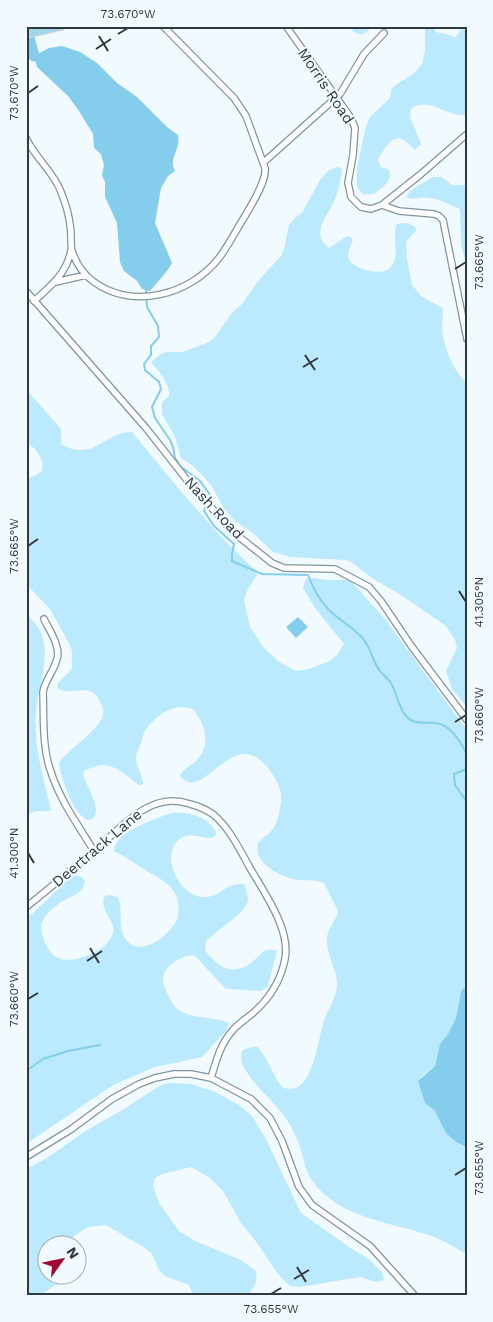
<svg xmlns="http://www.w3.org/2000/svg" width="493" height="1322" viewBox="0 0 493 1322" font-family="'Work Sans',sans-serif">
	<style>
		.green { fill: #bbe9fd }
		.water { fill: #84cded }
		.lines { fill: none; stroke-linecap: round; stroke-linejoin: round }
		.stream { stroke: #84cded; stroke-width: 2 }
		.river { stroke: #84cded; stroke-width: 11 }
		.minor-casing { stroke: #81959e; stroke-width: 8 }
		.major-casing { stroke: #d6d7d8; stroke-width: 10 }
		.minor { stroke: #fff; stroke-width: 5.5 }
		.major { stroke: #a3d6eb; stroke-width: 8 }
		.ticks { fill: none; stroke: #30393d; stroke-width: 2 }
		.labels { text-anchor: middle; stroke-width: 4; stroke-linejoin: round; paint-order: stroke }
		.street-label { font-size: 15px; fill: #30393d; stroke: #f1fafe }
		.neatline { fill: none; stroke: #30393d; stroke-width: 2 }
		.ticks-label { font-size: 12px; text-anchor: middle; fill: #30393d }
	</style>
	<rect width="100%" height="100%" fill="#f1fafe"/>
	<path class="green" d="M349,26H372L369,30L362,35L354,32Z
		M425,26H432L436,32L450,35L455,38L463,27L467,26V115C448,118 428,95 411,109L410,117L421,144L415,150C411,146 406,141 402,139C392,134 381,153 378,160L381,167L389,170C393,181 382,188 374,194H362L357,186V168L366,126L370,117L390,98L391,90L394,86L413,74L422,64L425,51Z
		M338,167L342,169C341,180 338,193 333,203C325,220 311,234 329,248L346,237L350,236L353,240C351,245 347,253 349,259C354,270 383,277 391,267C401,255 391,237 397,224L406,223L414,226L417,230L407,240L406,244L407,259L412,285L422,297L443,308C443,317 441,327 443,336C446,352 455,373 467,383V707L452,689L446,671L457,648L455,640L446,626L398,593L375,580L351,562L346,560L290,557L273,552L254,534L235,521L223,507L213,488L205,478L193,466L181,458L175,437L162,414V402L169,396C170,384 159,371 151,362L161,354L166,352H183L207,343L214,338L232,313L242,304L259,280L281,256L284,249L289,225L295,218L302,213L320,180L329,170Z
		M433,177H442L452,185H467V269L461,244L460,209C450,205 440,199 430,198C422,196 413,201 406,197L411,190Z
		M26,389L61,429V444C93,463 106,431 132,432L184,495L224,540L256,571L257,575L248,589L244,600L250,627L264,648L279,662L296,671L309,669L330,661L337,655L344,644L315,608L303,588L306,579L314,578L327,580H350L384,618L467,730V987L461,992L456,1018L448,1034L440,1044L435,1066L421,1077L425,1103L435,1111L449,1136L467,1147V1254C455,1248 442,1239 429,1235C389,1222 340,1218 313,1182C305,1171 304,1159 300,1147C295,1132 287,1118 277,1107C267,1095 235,1068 242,1051C246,1049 251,1046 257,1047C262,1048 276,1080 282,1087C313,1101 318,1037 324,1021C328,1009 337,997 337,984C337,969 326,955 327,939C327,928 336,922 338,911L324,883C314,879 306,881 297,880C281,877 252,863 258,843C262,838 268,835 272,830C278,824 280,809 281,801C283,791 276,780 271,772C234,718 204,806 180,776C183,768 192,766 197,760C212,744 205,725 194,710C177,701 157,714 147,728C143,733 142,740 140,746C139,749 136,754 136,757C135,766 143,774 143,784L139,785C120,771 110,757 84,771L83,775C87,788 102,807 93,819L88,820C73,815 61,778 59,763C69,748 97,733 103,715C104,711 103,707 101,704C93,681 74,695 61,690C58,689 58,688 57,684L72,669V652L70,645L50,609L26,584V478L35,476L42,471C45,457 35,449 26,441Z
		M26,614C34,620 41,630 43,639C49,663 38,688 36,712C33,746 44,779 51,811H38L26,814Z
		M172,813C189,812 207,816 216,832L215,836L211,838C204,838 192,834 185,836C159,846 174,887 194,895C218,904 223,882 244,884C246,889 248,894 248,900C247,913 215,931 206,941L205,950C216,966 233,977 251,963C256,960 260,953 265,951C269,949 273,950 277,950L268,986L261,991L229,989L225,988L195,956C184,953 164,966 163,978C162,984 172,1005 177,1009C192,1020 213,1016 229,1023L226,1031L202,1057L155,1067L113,1085L26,1144V916L33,913L70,878L74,875L82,877L85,881C83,894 73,895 63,901C54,906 45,915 41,924C41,935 47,953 58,958C74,965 105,951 112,936C119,922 97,910 105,896L109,895L118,897C124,912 116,927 127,941C141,957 169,936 176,921C179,916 179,907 178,902C175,885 160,879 147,871C135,864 126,857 114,851C114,832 157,818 172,813Z
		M168,1083L191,1084L215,1092L239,1105L252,1116L265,1137L301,1213L349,1247L370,1260L382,1272L384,1280L376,1282L360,1277L299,1287L290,1286L278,1274L257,1243L241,1223L223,1191L210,1178L191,1167L162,1174L155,1178L153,1186L159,1203L179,1231L195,1241L241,1260L256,1271C258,1282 254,1289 246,1296H194L189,1285L165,1276L159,1270L152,1254L145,1248L106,1225L88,1227L74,1236L70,1244H48V1274L66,1275L64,1279L39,1296H26V1169L47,1158L87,1130L124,1109L159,1086Z"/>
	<path class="water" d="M62,46L80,52L97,63L117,83L137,97L167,127L178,135C178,138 179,141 178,144C177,153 169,161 175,171L168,176L161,188L155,223L172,263C166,274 157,282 150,291L142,289L137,281L124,271L120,262L117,223L105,197V182L102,175L104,165L101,154L94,148L93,134L79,111L68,96L37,67L34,56L49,48Z
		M298,617L308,627L296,638L286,627Z
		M467,987V1147L456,1142L446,1133L435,1111L425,1103L418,1081L435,1066L440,1044L448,1034L456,1018L461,992L463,989Z"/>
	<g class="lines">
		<path class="stream" d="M146,289L147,307L158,326L159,337L151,346V355L144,364L145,370L159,382L161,389L152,407L155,418L170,440L173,447L175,458L180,466L200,481L211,496L210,500
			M206,505L204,511L214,526L234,544L232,554V561L262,574L308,575C313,588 319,600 329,610C340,621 355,628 364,640C371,649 373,662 380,671C384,676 389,679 392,685C397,695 399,708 406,716C414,725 425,722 435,723C451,724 460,742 467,754
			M467,769L454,774L455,785L467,802
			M26,1071L43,1059L68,1051L100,1045"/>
		<path class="river" d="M26,27L34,56"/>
		<defs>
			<path id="minor" d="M286,26L351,118L355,128L353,155L348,183L351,197L361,207L371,209L382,205L399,211L434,214L439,216L443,220L467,339
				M26,138C35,158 54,172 61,192C65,202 69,214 70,225C72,233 70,244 72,251C76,263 84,275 94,282C133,310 190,295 219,258C229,245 236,230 245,216C252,204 267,180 265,168L246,116L234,98L163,26
				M264,162L340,94L364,54L384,33
				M382,205L421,174L467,134
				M56,282L86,275
				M26,291L146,428L187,480L233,532L272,563L284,568L335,569L369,587L381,601L412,647L467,720
				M34,301C51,286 67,273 71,250
				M44,619C49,630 61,646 57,659C54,671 45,680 43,692C44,717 42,745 50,769C59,799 78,825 94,851
				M26,907C49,889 71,870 94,851C121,829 149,790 190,804C198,806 207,810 214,815C230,829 240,850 250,868C264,892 291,930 285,959C281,980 269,999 253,1013C246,1019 238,1024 233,1030C220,1044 216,1062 211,1078
				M26,1157L70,1130L112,1099L139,1084L155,1078L174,1074H191L211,1078L251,1099L270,1118L282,1141L299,1187L312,1205L370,1246L415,1296"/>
			<path id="major" d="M26,34L61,26"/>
		</defs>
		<use href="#minor" class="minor-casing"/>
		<use href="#major" class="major-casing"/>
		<use href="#minor" class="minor"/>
		<use href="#major" class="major"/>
	</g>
	<path class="ticks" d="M118,34L128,28M99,36L108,51M96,49L111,39M28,93L38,86M455,269L466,262M305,355L315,370M303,367L318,358M28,546L38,539M459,591L466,602M455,722L466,715M28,853L34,863M90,948L99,963M87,961L102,951M28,999L38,993M455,1175L466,1168M297,1267L306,1282M294,1279L309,1270M271,1294L281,1288"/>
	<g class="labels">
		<g class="street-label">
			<text transform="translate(326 86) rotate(56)" y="5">Morris Road</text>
			<text transform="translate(214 508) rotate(47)" y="5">Nash Road</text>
			<text transform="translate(97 848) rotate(-40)" y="5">Deertrack Lane</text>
		</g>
	</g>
	<rect width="493" height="1322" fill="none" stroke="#f1fafe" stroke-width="55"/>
	<g transform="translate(62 1260) rotate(57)"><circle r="24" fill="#f1fafe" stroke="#a4adb1"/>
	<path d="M0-4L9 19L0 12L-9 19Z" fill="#a30631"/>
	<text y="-8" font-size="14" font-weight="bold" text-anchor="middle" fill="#30393d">N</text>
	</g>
	<rect x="28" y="28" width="438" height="1266" class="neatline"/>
	<g class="ticks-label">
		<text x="128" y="18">73.670°W</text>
		<text transform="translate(14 93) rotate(-90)" y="4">73.670°W</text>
		<text transform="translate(479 262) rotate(-90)" y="4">73.665°W</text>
		<text transform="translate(14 546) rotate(-90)" y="4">73.665°W</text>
		<text transform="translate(479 602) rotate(-90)" y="4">41.305°N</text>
		<text transform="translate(479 715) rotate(-90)" y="4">73.660°W</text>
		<text transform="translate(14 853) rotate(-90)" y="4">41.300°N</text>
		<text transform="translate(14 999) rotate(-90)" y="4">73.660°W</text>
		<text transform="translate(479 1168) rotate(-90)" y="4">73.655°W</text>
		<text x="271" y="1313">73.655°W</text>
	</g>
</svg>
